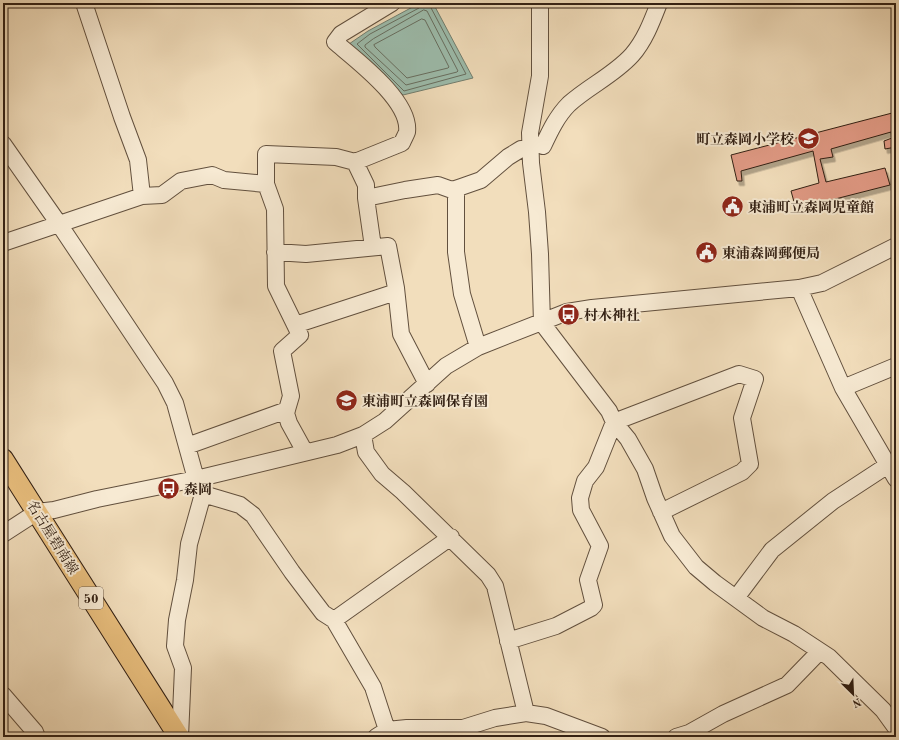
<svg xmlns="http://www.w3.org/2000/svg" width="899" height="740" viewBox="0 0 899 740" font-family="'Old Standard TT','Noto Serif JP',serif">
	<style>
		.water { fill: #9cbcac; stroke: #727e6f }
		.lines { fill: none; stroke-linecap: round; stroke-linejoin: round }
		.shore { stroke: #676e60; stroke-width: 1 }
		.building { fill: #e29b86; stroke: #322014; filter: url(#shadow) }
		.minor-casing { stroke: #62503e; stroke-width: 18 }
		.major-casing { stroke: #322014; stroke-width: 22 }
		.minor { stroke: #f7ead3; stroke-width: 16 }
		.major { stroke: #e9bf7e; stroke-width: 20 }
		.labels { text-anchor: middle; stroke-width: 4; stroke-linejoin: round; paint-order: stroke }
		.shield { fill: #f7ead3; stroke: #6d5d4d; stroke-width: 1 }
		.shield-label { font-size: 13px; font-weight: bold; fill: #322014 }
		.poi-label { font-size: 14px; font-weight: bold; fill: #322014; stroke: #f7ead3; text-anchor: start }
		.street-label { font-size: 14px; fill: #322014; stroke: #f7ead3 }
	</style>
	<defs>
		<filter id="shadow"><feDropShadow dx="2.5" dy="4.5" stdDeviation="0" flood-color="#0004"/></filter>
	</defs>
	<rect width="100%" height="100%" fill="#f2debc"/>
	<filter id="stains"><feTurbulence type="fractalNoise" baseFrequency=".005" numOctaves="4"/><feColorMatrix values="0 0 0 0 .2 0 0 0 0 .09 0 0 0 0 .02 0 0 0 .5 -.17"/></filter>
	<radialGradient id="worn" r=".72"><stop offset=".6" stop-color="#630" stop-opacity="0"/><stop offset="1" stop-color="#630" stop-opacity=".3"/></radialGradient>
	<path class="water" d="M420,3H433L473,78L403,95L349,44L368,31Z"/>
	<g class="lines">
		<path class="shore" d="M421,3L419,8L370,34L357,44L404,91L466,74L430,6V3
			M424,10L427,11L458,71L457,72L406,85L365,47V45L373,39Z
			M422,19L425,20L449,67L448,68L407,78L375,47L374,45Z"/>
	</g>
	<path class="building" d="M896,112V147L885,149L884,141L892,138L891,132L831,149L833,157L820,159L826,182L885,168L890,185L796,209L791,191L819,183L813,151L741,171L742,181H737L731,155Z"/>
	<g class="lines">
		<defs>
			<path id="minor" d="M84,3L122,117L138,160L142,196
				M540,3V76L530,133L531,163L537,212L540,254L542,323L609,411L614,422L628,439L645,469L655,498L672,536L696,567L715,583L763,618L794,634L829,657L883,710L896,728
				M3,144L59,224L165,383L175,403L196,479L203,494L189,544L185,580L177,620L175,646L183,668L180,737
				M543,146C550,131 557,116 569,104C589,86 614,75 632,55C645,40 652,21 659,3
				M355,162L366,185V198L373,247
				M456,189V252L462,294L478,347
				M366,198L405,190L438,185L452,190L461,187L481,180L508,157L521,149L531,150
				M3,243L142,196L162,195L181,181L212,175L224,180L266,184
				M275,252L306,254L388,246L396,288L401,334L427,384
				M799,288L843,388L896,479
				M295,325L396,292
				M843,388L896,366
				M363,435L366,452L382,474L403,492L488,575L495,586L526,713
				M187,446L287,410
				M305,452L289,423L286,413L291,396L282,351L300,335L276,286L275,209L266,184V154L336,157L355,162L402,143C403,140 406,135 407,132C411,101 356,60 335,42L341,34L392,3
				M203,494L240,505L253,515L292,572L323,613L334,620L373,687L387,730
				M3,534L37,512L54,510L97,499L196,479L337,445L363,435L385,421L446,366L478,347L567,312L592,308L799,288L822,283L896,246
				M736,598L772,550L833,501L888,465L896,462
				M334,620L451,537
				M508,641L556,626L591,608L594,605L588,580L600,546L581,510L580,498L585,481L596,467L614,422L739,374L755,379L742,418L750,464L742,472L661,512
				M3,695L35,732L37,737
				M376,737L387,730L407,728H463L495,718L526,713L546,716L602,737
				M676,737L689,733L723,714L787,685L820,651"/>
			<path id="major" d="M3,459L179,737"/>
		</defs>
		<use href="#minor" class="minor-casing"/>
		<use href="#major" class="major-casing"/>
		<use href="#minor" class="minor"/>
		<use href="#major" class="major"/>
	</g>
	<defs>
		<symbol id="school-disc" viewBox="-11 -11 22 22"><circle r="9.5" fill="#8f2418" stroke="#f7ead3"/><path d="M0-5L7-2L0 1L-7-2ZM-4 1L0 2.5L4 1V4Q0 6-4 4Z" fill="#fff"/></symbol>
		<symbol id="civic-disc" viewBox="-11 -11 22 22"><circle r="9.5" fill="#8f2418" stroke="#f7ead3"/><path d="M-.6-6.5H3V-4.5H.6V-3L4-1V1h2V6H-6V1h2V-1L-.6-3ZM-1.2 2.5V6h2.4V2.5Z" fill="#fff"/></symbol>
		<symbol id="bus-disc" viewBox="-11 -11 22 22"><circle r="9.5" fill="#8f2418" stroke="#f7ead3"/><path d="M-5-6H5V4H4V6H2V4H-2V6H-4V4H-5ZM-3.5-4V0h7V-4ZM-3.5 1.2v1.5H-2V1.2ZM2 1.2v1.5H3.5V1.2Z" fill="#fff"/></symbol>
	</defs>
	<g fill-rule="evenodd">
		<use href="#school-disc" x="796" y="126" width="25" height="25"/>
		<use href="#civic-disc" x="720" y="194" width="25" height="25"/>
		<use href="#civic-disc" x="694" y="240" width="25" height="25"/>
		<use href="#bus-disc" x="556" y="302" width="25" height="25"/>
		<use href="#school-disc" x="334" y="388" width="25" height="25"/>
		<use href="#bus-disc" x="156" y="476" width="25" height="25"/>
	</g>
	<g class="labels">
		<rect class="shield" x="79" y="587" width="24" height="22" rx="3"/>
		<g class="shield-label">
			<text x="91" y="603">50</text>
		</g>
		<g class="poi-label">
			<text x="794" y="144" text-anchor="end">町立森岡小学校</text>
			<text x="748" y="212">東浦町立森岡児童館</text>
			<text x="722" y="258">東浦森岡郵便局</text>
			<text x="584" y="320">村木神社</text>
			<text x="362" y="406">東浦町立森岡保育園</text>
			<text x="184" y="494">森岡</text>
		</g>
		<g class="street-label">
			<text transform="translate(53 537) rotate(58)" y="5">名古屋碧南線</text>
		</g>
	</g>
	<rect width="899" height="740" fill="none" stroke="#f2debc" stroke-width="16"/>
	<rect x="4" y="4" width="891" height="732" fill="none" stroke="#322014" stroke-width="2"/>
	<rect x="8" y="8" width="883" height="724" fill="none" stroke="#322014"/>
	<g transform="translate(853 694) rotate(156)" stroke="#f7ead3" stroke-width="3" paint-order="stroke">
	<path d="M0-3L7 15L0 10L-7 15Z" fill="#322014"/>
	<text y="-6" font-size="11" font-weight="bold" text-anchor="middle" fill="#322014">N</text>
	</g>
	<rect width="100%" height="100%" filter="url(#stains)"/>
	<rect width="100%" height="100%" fill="url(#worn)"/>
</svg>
